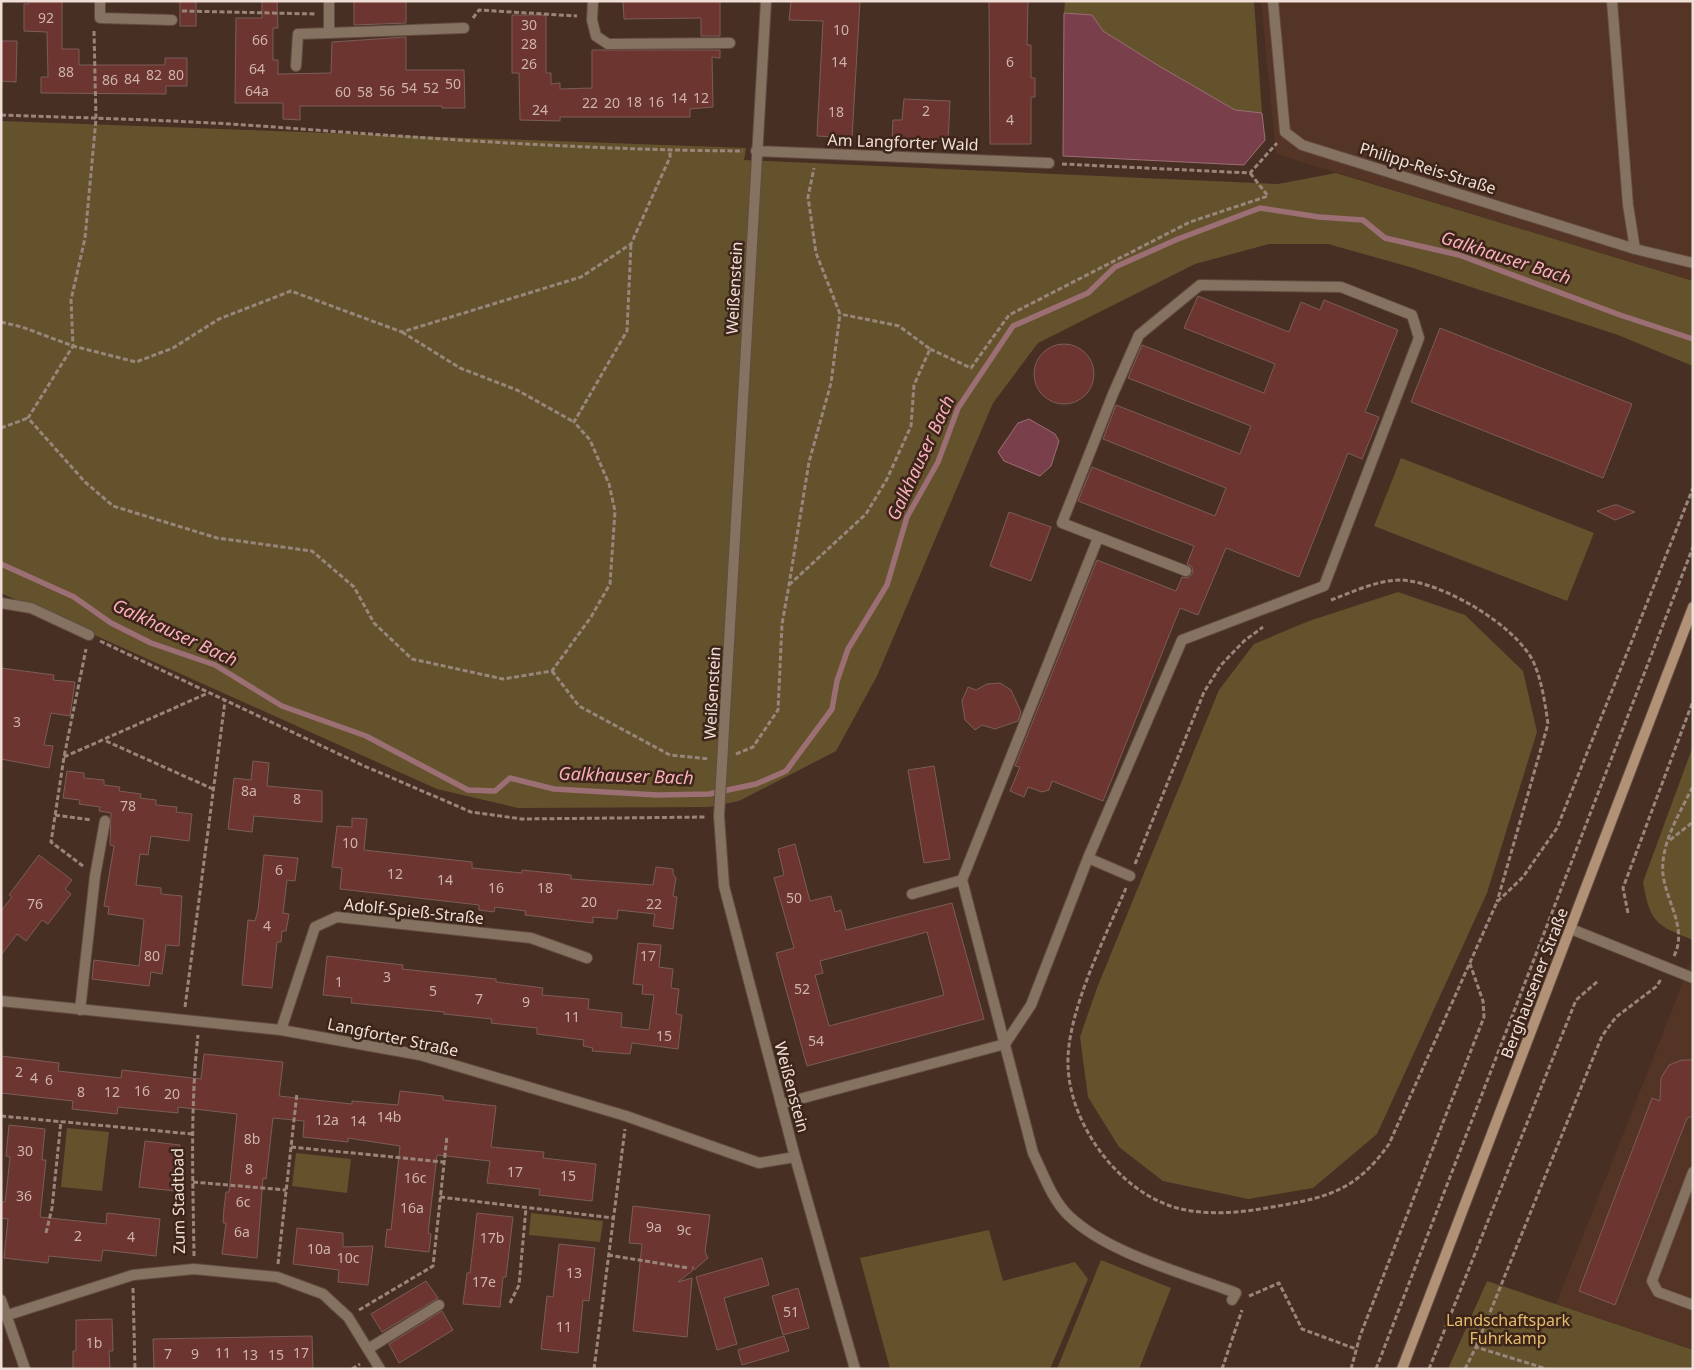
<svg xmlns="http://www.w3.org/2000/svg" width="1694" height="1370" viewBox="0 0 1694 1370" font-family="'Noto Sans',sans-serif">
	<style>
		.built { fill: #533425 }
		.green { fill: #64522d }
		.water { fill: #793f4b; stroke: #9c6f75 }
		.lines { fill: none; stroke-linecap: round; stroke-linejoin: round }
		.stream { stroke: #9c6f75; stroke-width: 5.5 }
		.building { fill: #6d352f; stroke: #7b5d59; fill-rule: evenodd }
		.service-casing { stroke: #634b41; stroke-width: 12 }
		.minor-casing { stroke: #634b41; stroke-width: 12 }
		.secondary-casing { stroke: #634b41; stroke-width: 12 }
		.path { stroke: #9a857b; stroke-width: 3; stroke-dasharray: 5 2.5; stroke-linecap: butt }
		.service { stroke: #857260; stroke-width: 10 }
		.minor { stroke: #857260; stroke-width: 10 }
		.secondary { stroke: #b19276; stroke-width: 10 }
		.labels { text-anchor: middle; stroke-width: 5; stroke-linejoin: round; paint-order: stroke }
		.number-label { font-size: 14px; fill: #ceb4ad }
		.street-label { font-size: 16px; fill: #efdfd7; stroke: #3d251a }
		.park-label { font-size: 16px; fill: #e5bc6b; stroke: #3d251a }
		.water-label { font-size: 18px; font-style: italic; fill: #fab0bc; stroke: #3d251a }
	</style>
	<rect width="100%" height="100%" fill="#482f24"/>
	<path class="built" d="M1261,1H1693V281L1276,154Z
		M1693,957V1350L1556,1304Z"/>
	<path class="green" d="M1065,1H1254L1262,113L1235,110L1159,66L1103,31L1092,15L1064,13Z
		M1,121L746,148L744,160L1278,184L1336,173L1693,281V366L1618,335L1410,267L1328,244H1269L1195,264L1038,343L993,403L877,676L836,751L739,801L709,807L518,808L437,789L1,593Z
		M1401,458L1594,533L1567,601L1374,526Z
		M1398,592L1465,615L1523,671L1537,732L1487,893L1377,1134L1313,1188L1248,1199L1163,1181L1119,1147L1088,1097L1080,1037L1097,988L1219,690L1254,644L1309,621Z
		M1693,746V940C1656,925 1650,923 1643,882Z
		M67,1128L109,1132L102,1191L61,1187Z
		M296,1153L351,1159L347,1193L292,1186Z
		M531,1213L603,1221L600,1242L529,1235Z
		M989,1230L1003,1281L1075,1262L1088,1279L1050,1369H890L860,1258Z
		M1101,1260L1171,1288L1139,1369H1057Z
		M1487,1281L1693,1350V1369H1448Z"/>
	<path class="water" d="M1064,13L1092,15L1103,31L1159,66L1235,110L1262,113L1265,140L1244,165L1063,156Z
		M1029,419L1055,434L1059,441L1051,466L1040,476L1004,461L998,452L1018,423Z"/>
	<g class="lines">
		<path class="stream" d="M1,564L74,597L111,623L151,643L215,665L282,706L366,736L468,790L495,791L510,778L554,789L657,795L709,794L756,784L786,771L832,709L837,681L848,649L887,585L907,517L938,462L958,408L1013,326L1088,293L1115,267L1178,239L1260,208L1319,217L1363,220L1385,238L1459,255L1620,315L1693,339"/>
	</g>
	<path class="building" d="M29,1H62V49H79V65H165V58H187V86H166V94L41,93V77H48L47,32L24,31V4H29Z
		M180,1H196V26H180Z
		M262,1H277L278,28H273V60H278V74L331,73L332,42L406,37V70H464L465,108H442V106H300V120L283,119V103H235L236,18H262Z
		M354,1H406V23L354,25Z
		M623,1H720V36H701V18L624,19Z
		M791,1H860L852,138L817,136L823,21L789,20Z
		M989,1H1028L1027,45H1031V78H1035V97H1031V144H990Z
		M512,15H546V73H551V84L560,83V89L592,88V50H720V58L712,57L713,107L690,109V117H560V121L520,120L519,73H512Z
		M1,41H17L16,82L1,81Z
		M904,99L950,101L948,142L892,139L893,120H902Z
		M1198,296L1289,332L1301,302L1320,310L1324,300L1398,330L1365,412L1379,417L1362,459L1348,453L1299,577L1226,548L1198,615L1180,608L1103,801L1052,781L1049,790L1042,792L1028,787L1024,797L1010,791L1020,767L1015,766L1097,560L1176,591L1182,577L1188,578L1193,573L1192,567L1187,564L1194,546L1078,501L1092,467L1215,516L1226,488L1103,439L1116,405L1240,454L1251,426L1128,378L1142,345L1264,393L1275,364L1184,328Z
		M1440,328L1632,404L1603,478L1411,402Z
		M1034 374a30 30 0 1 1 60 0a30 30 0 1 1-60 0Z
		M1614,505H1617L1635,512L1615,520L1597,511Z
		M1009,512L1051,527L1031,581L990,566Z
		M1,668L54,675L53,680L75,682L70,716L51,713L44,745L53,746L49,768L1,759Z
		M1000,683L1011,690L1021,712L1018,721L995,729L982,725L975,730L965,720L962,701L968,687L976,690L987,684Z
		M253,761L269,763L267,786L322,791V822L254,816L252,832L228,829L234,778L251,780Z
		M934,766L950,859L924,863L908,770Z
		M67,771L84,773V778L104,780V785L120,787L119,791L141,794L140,798L156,800V805L177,807L176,812L192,814L189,841L151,836L148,855L140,854L136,885L161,888V894L182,896L179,946L166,945L162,974L151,972L149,986L92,979L94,960L139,966L144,919L108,914L109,907L104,906L114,846L110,845L111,813L99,811L100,807L79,804L80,800L63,798Z
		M352,818L367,819L364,850L472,862V868L522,873V870L571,875V879L653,885L656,867L673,869V874L676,878L673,896L677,897L673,929L653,926L655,914L618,910L617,919L593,917V923L525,915L526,911L495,907L494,912L479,910V905L340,889L342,868L332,867L337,826L352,827Z
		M795,844L810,901L831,896L835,912L841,910L846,930L952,903L984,1019L807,1066L776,953L794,948L774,878L784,875L778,849ZM927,932L944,995L829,1026L815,975L823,973L820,961Z
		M39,855L72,880L65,889L71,894L48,924L42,920L26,941L17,934L1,955V911L12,897L9,895Z
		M264,855L298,858L295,881L287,880L283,913L289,914L286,931H282L281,942H277L272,988L242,985L248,920L255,921L258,910Z
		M638,943L661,945L659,967L673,969L671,988L679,989L676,1014L682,1015L678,1049L632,1043L630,1054L592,1051L593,1048L583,1046L584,1040L537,1034V1028L491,1023L492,1019L444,1014V1012L351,1003L352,998L323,995L327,956L403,965L402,969L496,979V982L543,988L542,995L589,999L588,1009L622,1013L621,1027L649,1030L654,995L642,994L643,985L633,984Z
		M204,1054L283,1062L279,1096L352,1104V1101L398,1105L400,1091L443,1096V1100L496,1106L491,1147L544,1152L543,1158L596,1164L592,1201L539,1195L540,1189L487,1183L490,1161L437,1155L428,1233L431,1234L429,1252L385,1247L387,1229L391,1230L400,1146L348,1138V1142L303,1137L304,1121L273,1118L266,1179L263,1178L257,1258L222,1254L226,1223H223L224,1208L226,1192H229L237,1114L178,1107V1113L118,1107L117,1114L72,1109L73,1101L1,1093V1056L59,1063L58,1071L121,1078L122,1070L201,1079Z
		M1682,1060H1693V1116L1687,1118L1615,1305L1579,1291L1652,1098L1660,1101L1661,1078L1669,1065Z
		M9,1125L45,1129L42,1160H46L40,1217L106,1224L107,1213L160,1219L156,1256L103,1250L101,1261L49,1256L48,1263L4,1258L8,1219L1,1218V1202H5L7,1186L10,1157L6,1156Z
		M145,1141L180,1145L175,1191L139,1187Z
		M633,1206L710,1215L705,1252L708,1258L694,1270L693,1266L692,1271L678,1282L692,1278L687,1337L633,1331L642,1244L629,1243Z
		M477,1213L513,1217L506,1277H503L500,1307L463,1304L467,1273H470Z
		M297,1228L343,1233V1247L373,1246L368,1285L338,1282L339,1270L293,1264Z
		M559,1244L595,1248L589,1301L583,1300L578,1353L541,1349L547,1296L553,1297Z
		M762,1258L769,1285L724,1298L737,1344L717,1350L696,1277Z
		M426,1281L438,1298L382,1332L371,1314Z
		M798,1288L809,1328L783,1335L772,1296Z
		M442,1311L453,1330L399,1363L389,1344Z
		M112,1319L113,1351H109L110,1369H73V1351H76V1320Z
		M312,1336L313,1369H154L153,1339Z
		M784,1336L789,1351L742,1365L738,1350Z"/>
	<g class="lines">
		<defs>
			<path id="service" d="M1612,1L1628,205L1635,249
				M1,603L31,608L89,635
				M1088,858L1130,876
				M962,880L1033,1153C1043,1173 1052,1200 1069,1216C1109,1254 1184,1273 1236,1293L1232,1300
				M912,894L962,880L1098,538
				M80,1010L95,876L105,821
				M781,1104L1005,1044L1031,1005L1088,858L1182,640L1324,586L1419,338L1412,315L1341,287L1200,285L1139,335L1113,394L1062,523L1186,571
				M1693,1172L1652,1281L1658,1292L1693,1305
				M368,1349L439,1305"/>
			<path id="minor" d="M100,1V18L172,20
				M329,1V33L464,28
				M593,1L592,20L596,36L608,44L730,43
				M766,1L719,816L724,886L795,1157L855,1369
				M1273,1L1285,132L1302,145L1635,249L1693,263
				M296,66L298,34L329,33
				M756,151L1049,163
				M1571,929L1693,978
				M1,1001L281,1030L420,1055L626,1116L759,1163L795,1157
				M281,1030L315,927L337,917L531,938L587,958
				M1,1300L25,1369
				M8,1315L133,1275L194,1269L277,1277L323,1294L337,1307L348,1317L380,1369"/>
			<path id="secondary" d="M1402,1369L1693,607"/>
		</defs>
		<use href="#service" class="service-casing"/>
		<use href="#minor" class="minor-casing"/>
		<use href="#secondary" class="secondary-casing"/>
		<path class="path" d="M182,11L316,14
			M473,18L479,10L577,16
			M94,31L96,119L85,238L71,300L73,346L28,418L85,482L113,506L217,538L312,551L354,587L374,623L412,659L503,679L552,671L591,617L610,584L615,511L609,484L590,440L574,422L627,331L631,244
			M1,115C88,118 175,120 261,126C422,138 582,150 743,151
			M1062,164L1250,173L1277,143
			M1,322L22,327L73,346L136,362L173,348L219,319L291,291L402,332L581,277L631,244L670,157V150
			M402,332L460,368L517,390L574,422
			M930,349L971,368L1009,315L1190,222L1268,196L1250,173
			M1,428L28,418
			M789,585L866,514L887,479L911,426L914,385L930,349L899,326L840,314
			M1331,600C1353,592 1377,580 1401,580C1442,582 1514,624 1533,661C1542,681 1545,703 1548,724L1497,902
			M100,641L362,765L471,812L522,819L706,817
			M552,671L579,706L670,755L709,759
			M106,741L213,789
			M736,754L753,747L778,710L782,624L789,585L809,462L831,383L840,314L816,253L808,197L814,168
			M64,757L208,693
			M55,815L92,820
			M1670,840L1693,822
			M1135,864L1204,692L1221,665L1244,641L1263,627
			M83,866L51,842L64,757L86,649
			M1126,888C1105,938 1066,1013 1068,1066C1070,1126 1121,1195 1181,1209C1214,1216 1246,1212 1278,1206C1330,1197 1357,1189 1389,1144L1497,902L1523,877L1557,828L1693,488
			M1628,913L1623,888L1693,701
			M1674,956C1690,925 1659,894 1663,862C1665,836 1682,809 1693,786
			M185,1007L225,701
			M1,1116L192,1134
			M291,1147L444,1162
			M193,1182L286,1190
			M440,1197L613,1218
			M46,1233L52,1208L61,1121
			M608,1255L688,1268
			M194,1256C193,1182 190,1108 198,1035
			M278,1264L297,1093
			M133,1288L135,1369
			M1249,1296L1279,1283L1302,1329L1356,1349
			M510,1303L519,1285L526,1208
			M359,1310L433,1266L447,1136
			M1476,1347L1602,1036L1616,1017L1657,986L1661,979
			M352,1369L360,1364
			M594,1369L625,1129
			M1222,1369L1242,1310
			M1351,1369L1360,1336L1484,1017L1483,1001L1470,964
			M1376,1369L1693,547
			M1429,1369L1576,1000L1598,981
			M1465,1369L1476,1347L1547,1369"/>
		<use href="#service" class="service"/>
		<use href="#minor" class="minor"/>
		<use href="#secondary" class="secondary"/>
	</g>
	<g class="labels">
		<g class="number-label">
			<text x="46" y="23">92</text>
			<text x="529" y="30">30</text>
			<text x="841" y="35">10</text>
			<text x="260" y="45">66</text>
			<text x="529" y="49">28</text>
			<text x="839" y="67">14</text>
			<text x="1010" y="67">6</text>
			<text x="529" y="69">26</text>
			<text x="257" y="74">64</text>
			<text x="66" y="77">88</text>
			<text x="154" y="80">82</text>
			<text x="176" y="80">80</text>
			<text x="132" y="84">84</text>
			<text x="110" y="85">86</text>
			<text x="453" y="89">50</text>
			<text x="409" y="93">54</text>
			<text x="431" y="93">52</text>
			<text x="257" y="96">64a</text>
			<text x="387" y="96">56</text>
			<text x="343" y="97">60</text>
			<text x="365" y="97">58</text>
			<text x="679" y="103">14</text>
			<text x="701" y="103">12</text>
			<text x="634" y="107">18</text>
			<text x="656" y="107">16</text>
			<text x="590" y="108">22</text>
			<text x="612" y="108">20</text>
			<text x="540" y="115">24</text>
			<text x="926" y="116">2</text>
			<text x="836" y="117">18</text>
			<text x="1010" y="125">4</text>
			<text x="17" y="727">3</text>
			<text x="249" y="796">8a</text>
			<text x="297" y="804">8</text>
			<text x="128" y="811">78</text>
			<text x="350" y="848">10</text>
			<text x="279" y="875">6</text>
			<text x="395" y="879">12</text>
			<text x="445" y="885">14</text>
			<text x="496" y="893">16</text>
			<text x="545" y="893">18</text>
			<text x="794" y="903">50</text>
			<text x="589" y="907">20</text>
			<text x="35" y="909">76</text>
			<text x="654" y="909">22</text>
			<text x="267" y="931">4</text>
			<text x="152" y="961">80</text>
			<text x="648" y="961">17</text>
			<text x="387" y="982">3</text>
			<text x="339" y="987">1</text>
			<text x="802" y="994">52</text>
			<text x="433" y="996">5</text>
			<text x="479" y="1004">7</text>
			<text x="526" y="1007">9</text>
			<text x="572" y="1022">11</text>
			<text x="664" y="1041">15</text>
			<text x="816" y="1046">54</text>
			<text x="19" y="1077">2</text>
			<text x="34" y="1083">4</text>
			<text x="49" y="1085">6</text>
			<text x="142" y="1096">16</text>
			<text x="81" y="1097">8</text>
			<text x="112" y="1097">12</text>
			<text x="172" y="1099">20</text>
			<text x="389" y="1122">14b</text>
			<text x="327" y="1125">12a</text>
			<text x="358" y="1126">14</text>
			<text x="252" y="1144">8b</text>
			<text x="25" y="1156">30</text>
			<text x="249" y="1174">8</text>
			<text x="515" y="1177">17</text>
			<text x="568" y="1181">15</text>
			<text x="415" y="1183">16c</text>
			<text x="24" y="1201">36</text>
			<text x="243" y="1207">6c</text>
			<text x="412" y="1213">16a</text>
			<text x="654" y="1232">9a</text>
			<text x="684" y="1235">9c</text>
			<text x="242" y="1237">6a</text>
			<text x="78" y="1241">2</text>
			<text x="131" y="1242">4</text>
			<text x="492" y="1243">17b</text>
			<text x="319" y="1254">10a</text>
			<text x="348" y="1263">10c</text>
			<text x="574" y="1278">13</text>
			<text x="484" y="1287">17e</text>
			<text x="791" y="1317">51</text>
			<text x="564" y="1332">11</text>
			<text x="94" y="1348">1b</text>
			<text x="223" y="1358">11</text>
			<text x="301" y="1358">17</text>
			<text x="168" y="1359">7</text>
			<text x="195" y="1359">9</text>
			<text x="250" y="1360">13</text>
			<text x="276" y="1360">15</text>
		</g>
		<g class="street-label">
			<text transform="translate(903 142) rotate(2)" y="6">Am Langforter Wald</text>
			<text transform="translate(1428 168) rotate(17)" y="6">Philipp-Reis-Straße</text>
			<text transform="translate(734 288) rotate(-87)" y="6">Weißenstein</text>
			<text transform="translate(712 693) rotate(-87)" y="6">Weißenstein</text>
			<text transform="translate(414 911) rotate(6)" y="6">Adolf-Spieß-Straße</text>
			<text transform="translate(1534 983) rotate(-69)" y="6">Berghausener Straße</text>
			<text transform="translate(393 1037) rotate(12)" y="6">Langforter Straße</text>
			<text transform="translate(792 1087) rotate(75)" y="6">Weißenstein</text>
			<text transform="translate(178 1201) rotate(-91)" y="6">Zum Stadtbad</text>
		</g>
		<g class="park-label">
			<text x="1508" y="1326">Landschaftspark<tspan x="1508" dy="18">Fuhrkamp</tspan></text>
		</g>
		<g class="water-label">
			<text transform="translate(1506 258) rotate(18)" y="6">Galkhauser Bach</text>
			<text transform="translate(921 458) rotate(-65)" y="6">Galkhauser Bach</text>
			<text transform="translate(175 633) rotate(25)" y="6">Galkhauser Bach</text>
			<text transform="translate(626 776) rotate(2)" y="6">Galkhauser Bach</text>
		</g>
	</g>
	<rect width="1694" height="1370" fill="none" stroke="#efdfd7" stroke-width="5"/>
</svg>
